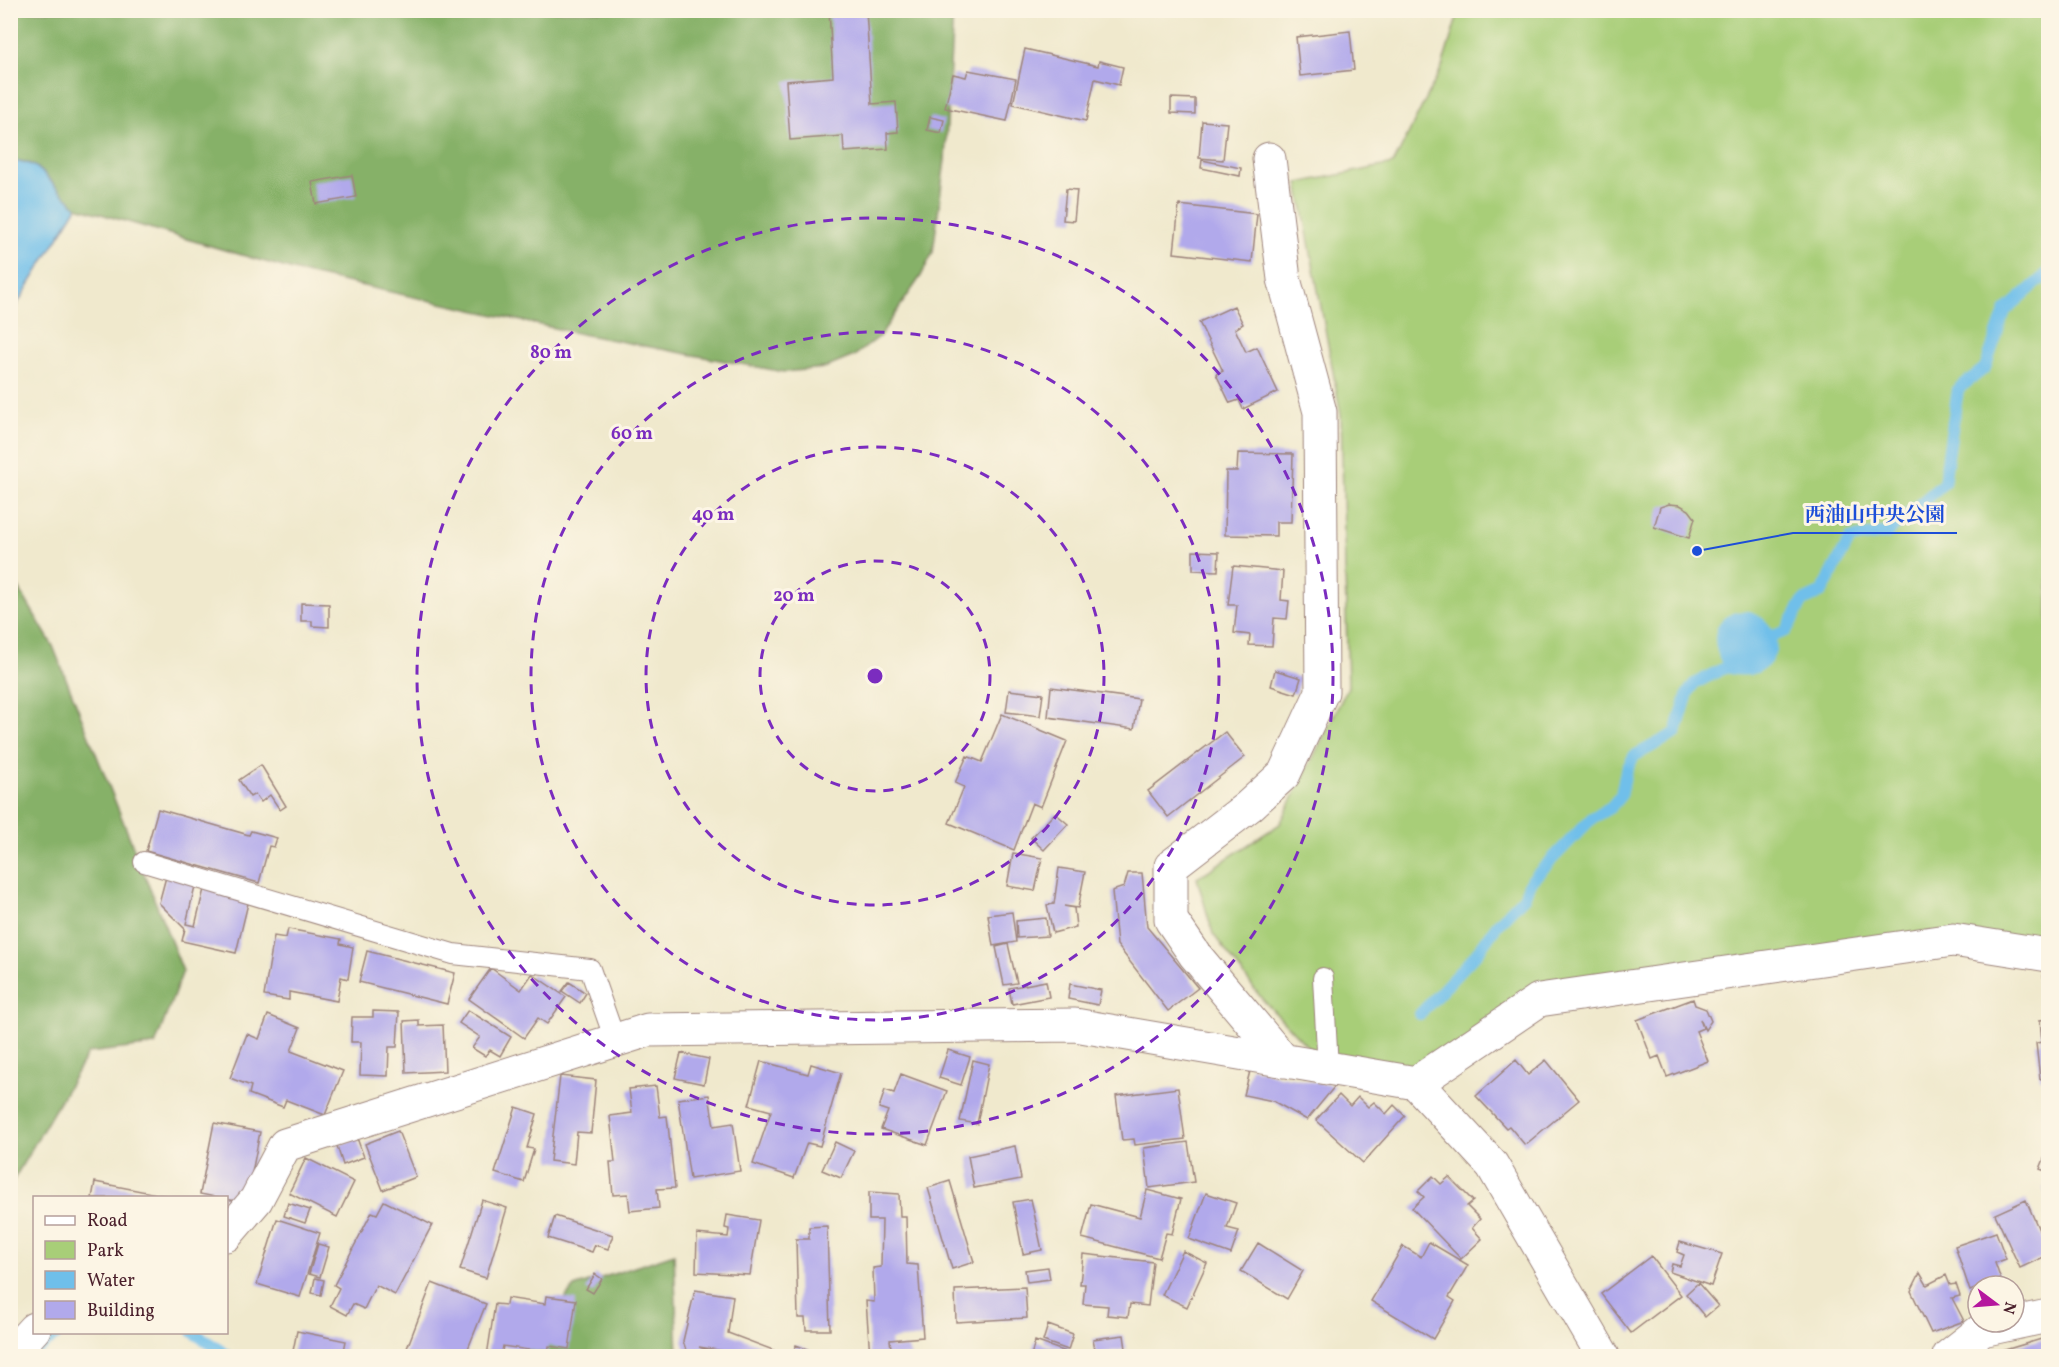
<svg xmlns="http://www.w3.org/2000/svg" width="2059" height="1367" viewBox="0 0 2059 1367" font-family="Vollkorn,'Noto Serif JP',serif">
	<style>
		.green { fill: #a8ce78; stroke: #797652; stroke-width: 1.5 }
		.forest { fill: #86b168; stroke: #68684a; stroke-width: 1.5 }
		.water { fill: #6fbfea; stroke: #5c6f8a; stroke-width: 1.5 }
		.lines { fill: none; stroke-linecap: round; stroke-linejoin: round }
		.stream { stroke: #6fbfea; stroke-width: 12 }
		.building { fill: #b1a9eb }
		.lane-casing { stroke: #9d847c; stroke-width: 22 }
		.street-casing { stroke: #9d847c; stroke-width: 35 }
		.lane { stroke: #fff; stroke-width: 20 }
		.street { stroke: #fff; stroke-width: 33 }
		.ring { fill: none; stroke: #7b2cbf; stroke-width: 3; stroke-dasharray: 10 8 }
		.centre { fill: #7b2cbf; stroke: #fcf5e5; stroke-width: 3 }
		.ring-label { font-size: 18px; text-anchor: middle; font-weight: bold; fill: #7b2cbf; stroke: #fcf5e5; stroke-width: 6; stroke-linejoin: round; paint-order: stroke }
		.leader { fill: none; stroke: #1d4ed8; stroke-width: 2 }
		.callout-dot { fill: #1d4ed8; stroke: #fcf5e5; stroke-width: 2 }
		.callout-label { font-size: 20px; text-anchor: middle; font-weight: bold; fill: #1d4ed8; stroke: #fcf5e5; stroke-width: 6; stroke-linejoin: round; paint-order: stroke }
	</style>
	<rect width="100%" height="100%" fill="#fcf5e5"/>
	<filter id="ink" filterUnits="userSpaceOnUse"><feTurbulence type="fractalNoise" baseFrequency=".0167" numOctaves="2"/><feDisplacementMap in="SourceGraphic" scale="12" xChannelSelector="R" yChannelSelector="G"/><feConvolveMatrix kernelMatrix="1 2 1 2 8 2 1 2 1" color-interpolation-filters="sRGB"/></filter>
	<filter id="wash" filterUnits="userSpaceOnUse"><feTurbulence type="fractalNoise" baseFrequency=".008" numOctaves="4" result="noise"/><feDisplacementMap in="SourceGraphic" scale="24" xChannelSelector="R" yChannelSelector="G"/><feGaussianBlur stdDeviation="1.35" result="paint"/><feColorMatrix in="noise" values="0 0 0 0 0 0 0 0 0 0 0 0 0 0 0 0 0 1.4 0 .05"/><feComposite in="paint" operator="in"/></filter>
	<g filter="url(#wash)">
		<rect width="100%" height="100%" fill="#f0e9cd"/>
		<path class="green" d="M1459,11H2048V955L1953,940L1539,1000L1416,1083L1328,1068L1262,999L1213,934L1197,878L1280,824L1348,687L1341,415L1298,183L1393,164L1442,67Z"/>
		<path class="forest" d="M11,11H953L945,160L933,252L921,276L879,337L854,356L825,368L784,372L581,334L300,272L77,207C71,201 65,196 59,190C43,173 37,160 11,161Z
			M10,573L53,646L183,971L155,1045L88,1053L11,1184Z
			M674,1254L678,1356H520L574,1287Z"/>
		<path class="water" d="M11,161C37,160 43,174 59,190C65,196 71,201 77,207L11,314Z"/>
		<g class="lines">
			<path class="stream" d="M1768,638L1786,631L1803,601L1822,592L1850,539L1887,533L1944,483L1958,389L1985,368L2005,311L2048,273
				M1420,1014L1476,954L1497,925L1524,897L1530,882L1592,818L1611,807L1621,795L1626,771L1634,756L1676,733L1688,693L1694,684L1726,667C1773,681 1786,633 1749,617C1717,617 1717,639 1727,661C1759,677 1781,639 1748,624L1732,628L1726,637V647L1735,658L1748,660L1755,653L1759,642C1750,629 1741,621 1731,639L1733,647L1740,653L1748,652L1753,645L1750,639L1742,636L1737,641L1739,645H1743
				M193,1332L228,1356
				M28,1356L60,1332"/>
		</g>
		<g id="blocks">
			<path class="building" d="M829,10H866L872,104L896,102L898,132L887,133L888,149L844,152L843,136L790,140L786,81L833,77Z
				M1350,31L1354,70L1300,76L1296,37Z
				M1025,49L1098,66L1099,61L1123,67L1119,85L1095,79L1086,121L1013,104Z
				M968,70L1016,79L1007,121L945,108L953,74L966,77Z
				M1171,98L1195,99V114L1171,113Z
				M930,117L944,120L941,133L927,130Z
				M1202,121L1227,123L1223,160L1199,158Z
				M1202,160L1241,168L1240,176L1201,168Z
				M352,175L356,197L316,204L312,182Z
				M1066,189L1077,190L1074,221L1063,220Z
				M1179,205L1257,214L1252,262L1174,253Z
				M1234,306L1243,324L1235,329L1246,352L1257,347L1278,392L1243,409L1239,400L1230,403L1216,374L1223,371L1199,322Z
				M1238,453L1293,454L1291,522H1276V536L1225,535L1226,471H1237Z
				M1669,504L1680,505L1689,510L1695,518L1689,538L1654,527L1660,507Z
				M1193,551L1219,552L1218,571L1193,570Z
				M1233,566L1283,571L1281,600L1289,601L1287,619L1274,618L1272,646L1249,645L1250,635L1234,633L1237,605H1228Z
				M301,603L329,604V627L312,626V621H301Z
				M1275,670L1301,678L1296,694L1271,686Z
				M1051,687L1139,699L1134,729L1048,717Z
				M1009,690L1043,694L1040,716L1006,712Z
				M1002,714L1067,741L1041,807L1032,803L1014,850L949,823L964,787L955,783L967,756L982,762Z
				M1225,732L1245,757L1168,817L1148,791Z
				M261,765L286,806L280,810L270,795L261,802L255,794L250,797L239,780Z
				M158,809L249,835L251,831L277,838L274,847L269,846L259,883L146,851Z
				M1055,813L1068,824L1044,850L1031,838Z
				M1013,853L1042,858L1035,891L1007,886Z
				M1059,868L1085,872L1078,908L1064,906L1074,908L1076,927L1053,933L1047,905L1054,904Z
				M167,873L196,882L186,924L195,926L205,885L250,895L236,953L182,941L185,929L159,903Z
				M1128,873H1142L1147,927L1198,988L1168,1011L1117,945L1112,891L1124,887Z
				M1012,912L1016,942L993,946L988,915Z
				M1046,918L1048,936L1017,938L1016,921Z
				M288,929L341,939L340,944L353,947L348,979L341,977L337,1001L289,992V1000L264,996L274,936L286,938Z
				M1008,944L1017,983L1004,985L996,947Z
				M367,951L455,973L447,1004L359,982Z
				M2048,967V998H2047L2042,968Z
				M491,968L521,990L532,974L566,997L547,1024L538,1018L524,1038L469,999Z
				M1046,981L1049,997L1012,1004L1009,988Z
				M569,982L586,993L580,1003L562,991Z
				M1070,984L1101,990L1098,1005L1068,999Z
				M1693,999L1695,1005L1706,1009L1711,1021L1705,1030L1700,1019L1703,1028L1696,1031L1708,1061L1667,1077L1659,1056L1652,1059L1637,1020Z
				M468,1010L511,1037L500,1056L490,1050L485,1056L472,1048L480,1037L459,1023Z
				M373,1011L399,1012L397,1047H389L388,1076L360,1075L361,1042H351L352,1017H373Z
				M268,1015L300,1028L291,1051L343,1071L325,1115L286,1100L283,1107L249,1094L251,1086L230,1078L247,1034L259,1039Z
				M2048,1019V1078L2040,1079L2036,1043L2042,1042L2040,1020Z
				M419,1020V1026L443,1025L445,1071L406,1073L404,1021Z
				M948,1050L970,1057L961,1085L939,1078Z
				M681,1053L709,1059L704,1084L675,1078Z
				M973,1060L989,1064L977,1124L960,1121Z
				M1516,1060L1528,1075L1546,1060L1579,1100L1525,1145L1509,1126L1506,1128L1476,1096Z
				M761,1061L808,1074L811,1064L841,1073L820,1146L807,1143L794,1178L753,1164L771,1111L749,1105Z
				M1251,1067L1279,1076L1335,1086L1307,1120L1273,1101L1244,1095Z
				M901,1074L947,1091L927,1145L881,1129L888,1111L879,1108L885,1090L894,1093Z
				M560,1076L596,1080L591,1133L577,1132L574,1164L550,1161Z
				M656,1086L660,1117L667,1116L675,1188L657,1189L659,1208L630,1211L628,1194L613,1195L610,1162H615L610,1116L632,1113L629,1089Z
				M1178,1088L1185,1139L1135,1145L1134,1139L1122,1140L1116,1096Z
				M709,1095L714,1126L733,1123L740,1171L690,1179L678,1099Z
				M1339,1095L1350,1106L1358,1097L1368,1107L1374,1102L1386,1114L1394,1105L1405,1116L1363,1163L1316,1120Z
				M516,1107L537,1114L527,1148L534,1149L524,1182L495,1173Z
				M2043,1108H2048V1117H2043Z
				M214,1123L260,1132L246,1203L200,1194Z
				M398,1131L416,1177L383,1190L365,1144Z
				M357,1138L364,1157L343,1165L337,1146Z
				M835,1142L854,1151L841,1178L822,1170Z
				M1188,1142L1194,1182L1149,1188L1144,1148Z
				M1015,1146L1021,1179L974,1188L968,1156Z
				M2048,1149V1172L2040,1169Z
				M306,1158L354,1182L337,1217L289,1193Z
				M1433,1176L1441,1184L1449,1177L1473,1201L1467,1206L1480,1219L1472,1228L1482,1239L1461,1259L1412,1208L1424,1197L1418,1191Z
				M950,1181L974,1262L952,1269L928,1188Z
				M95,1182L167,1196V1198H92Z
				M2048,1186V1203L2043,1187Z
				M1147,1190L1181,1199L1172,1234L1166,1233L1159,1258L1082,1238L1091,1204L1140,1217Z
				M869,1192L899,1194L900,1216H906L907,1264L918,1265L923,1337L890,1340L891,1348H908L911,1356H870L866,1301L874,1302L873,1268L881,1267L882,1220H869Z
				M1206,1193L1236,1203L1227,1228L1239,1231L1231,1254L1189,1239Z
				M1031,1199L1042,1250L1023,1254L1013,1202Z
				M482,1200L507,1208L486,1278L460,1270Z
				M2026,1200L2048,1251V1255L2020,1268L1995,1214Z
				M384,1201L432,1225L395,1295L376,1285L364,1309L353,1304L347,1315L330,1306L339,1288L334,1285L372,1212L377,1214Z
				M288,1203L310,1210L305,1223L284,1216Z
				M727,1215L759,1220L750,1275L696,1272L697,1234L728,1237L729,1229L725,1228Z
				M555,1216L613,1235L608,1249L595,1245L592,1252L548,1238Z
				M277,1219L320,1233L300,1297L257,1284Z
				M827,1226L830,1330H806L805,1318H798L796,1239H809V1227Z
				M1996,1232L2006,1259L1995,1263L2001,1280L1984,1286H1978V1288L1970,1291L1955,1246Z
				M1429,1242L1468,1265L1449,1297L1455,1301L1433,1339L1371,1301L1403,1246L1421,1257Z
				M1680,1242L1722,1254L1711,1286L1670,1272L1672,1264L1680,1266L1684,1255L1677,1252Z
				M1258,1243L1303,1271L1287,1299L1241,1271Z
				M318,1244L329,1247L320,1277L309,1274Z
				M1183,1251L1207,1263L1187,1307L1162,1295Z
				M1083,1254L1153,1262L1148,1306L1130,1304L1128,1317L1107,1315L1108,1306L1083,1304L1085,1284H1080Z
				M1651,1256L1681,1295L1631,1333L1601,1294Z
				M1048,1267L1050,1279L1027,1282L1025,1270Z
				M1920,1273L1927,1285L1946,1275L1950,1285L1956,1284L1960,1296L1952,1298L1964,1321L1931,1333L1911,1291Z
				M595,1274L602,1279L593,1293L586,1289Z
				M315,1278L324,1280L321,1295L312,1293Z
				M432,1283L486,1304L465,1356H404Z
				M1698,1283L1718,1306L1705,1317L1686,1294Z
				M1025,1287L1027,1318L956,1322L955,1290Z
				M695,1290L733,1296L728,1333L789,1356H724L725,1351L699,1347L721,1356H688L683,1341Z
				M546,1296L576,1300L569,1349L549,1346L548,1353L503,1346L501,1356H487L495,1304L506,1305L507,1298L545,1304Z
				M1048,1325L1073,1334L1068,1350L1043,1341Z
				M297,1331L346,1341L343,1356H292Z
				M1124,1335L1126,1349L1096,1354L1093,1339Z
				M2048,1337V1356H1996L1995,1353Z
				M1035,1341L1066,1352L1064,1356H1031Z
				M796,1345L815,1352L813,1356H792Z"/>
		</g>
	</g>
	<g filter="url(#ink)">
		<use href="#blocks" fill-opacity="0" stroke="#9d847c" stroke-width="1.5"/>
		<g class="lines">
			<defs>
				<path id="lane" d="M144,862L453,954L590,969L615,1040
					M1323,978L1328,1068"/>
				<path id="street" d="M1269,159L1284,279L1320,412L1322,692L1284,774L1249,806L1171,866V920L1195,955L1284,1061
					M1416,1083L1539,1000L1953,940L2048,955
					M226,1235L256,1200L285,1145L648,1030L1075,1025L1416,1083L1492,1165L1603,1356
					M10,1355L34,1329
					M1949,1356L1982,1330L2048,1316"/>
			</defs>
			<use href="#lane" class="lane-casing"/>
			<use href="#street" class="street-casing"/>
			<use href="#lane" class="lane"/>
			<use href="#street" class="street"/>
		</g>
	</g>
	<g class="ring">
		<circle cx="875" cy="676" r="115"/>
		<circle cx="875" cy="676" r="229"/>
		<circle cx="875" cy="676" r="344"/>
		<circle cx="875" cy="676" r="458"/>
	</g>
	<circle cx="875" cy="676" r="9" class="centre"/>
	<g class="ring-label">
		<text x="551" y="358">80 m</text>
		<text x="632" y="439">60 m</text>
		<text x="713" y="520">40 m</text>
		<text x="794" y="601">20 m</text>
	</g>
	<path class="leader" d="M1697 551L1793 533H1957"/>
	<circle class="callout-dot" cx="1697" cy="551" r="6"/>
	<g class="callout-label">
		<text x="1875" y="521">西油山中央公園</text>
	</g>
	<rect width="2059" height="1367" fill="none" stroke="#fcf5e5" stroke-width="36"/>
	<rect x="33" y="1196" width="195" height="138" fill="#fcf5e5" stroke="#b59f9b" stroke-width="1.5"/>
	<rect x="45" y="1216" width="30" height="9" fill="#ffffff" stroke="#b59f9b" stroke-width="1.5"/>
	<text x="87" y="1226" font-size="18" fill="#4a1f2b">Road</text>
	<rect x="45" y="1241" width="30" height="18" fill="#a8ce78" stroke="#b59f9b" stroke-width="1.5"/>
	<text x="87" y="1256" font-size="18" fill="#4a1f2b">Park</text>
	<rect x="45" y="1271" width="30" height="18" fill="#6fbfea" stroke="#b59f9b" stroke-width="1.5"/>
	<text x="87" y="1286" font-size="18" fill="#4a1f2b">Water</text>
	<rect x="45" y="1301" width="30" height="18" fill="#b1a9eb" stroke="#b59f9b" stroke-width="1.5"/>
	<text x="87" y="1316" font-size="18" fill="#4a1f2b">Building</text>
	<g transform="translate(1996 1304) rotate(106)"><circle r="28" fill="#fcf5e5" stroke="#b59f9b" stroke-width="1.5"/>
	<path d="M0-4.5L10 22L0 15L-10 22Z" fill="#b5179e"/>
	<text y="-9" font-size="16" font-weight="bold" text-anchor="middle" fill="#4a1f2b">N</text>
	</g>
</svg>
